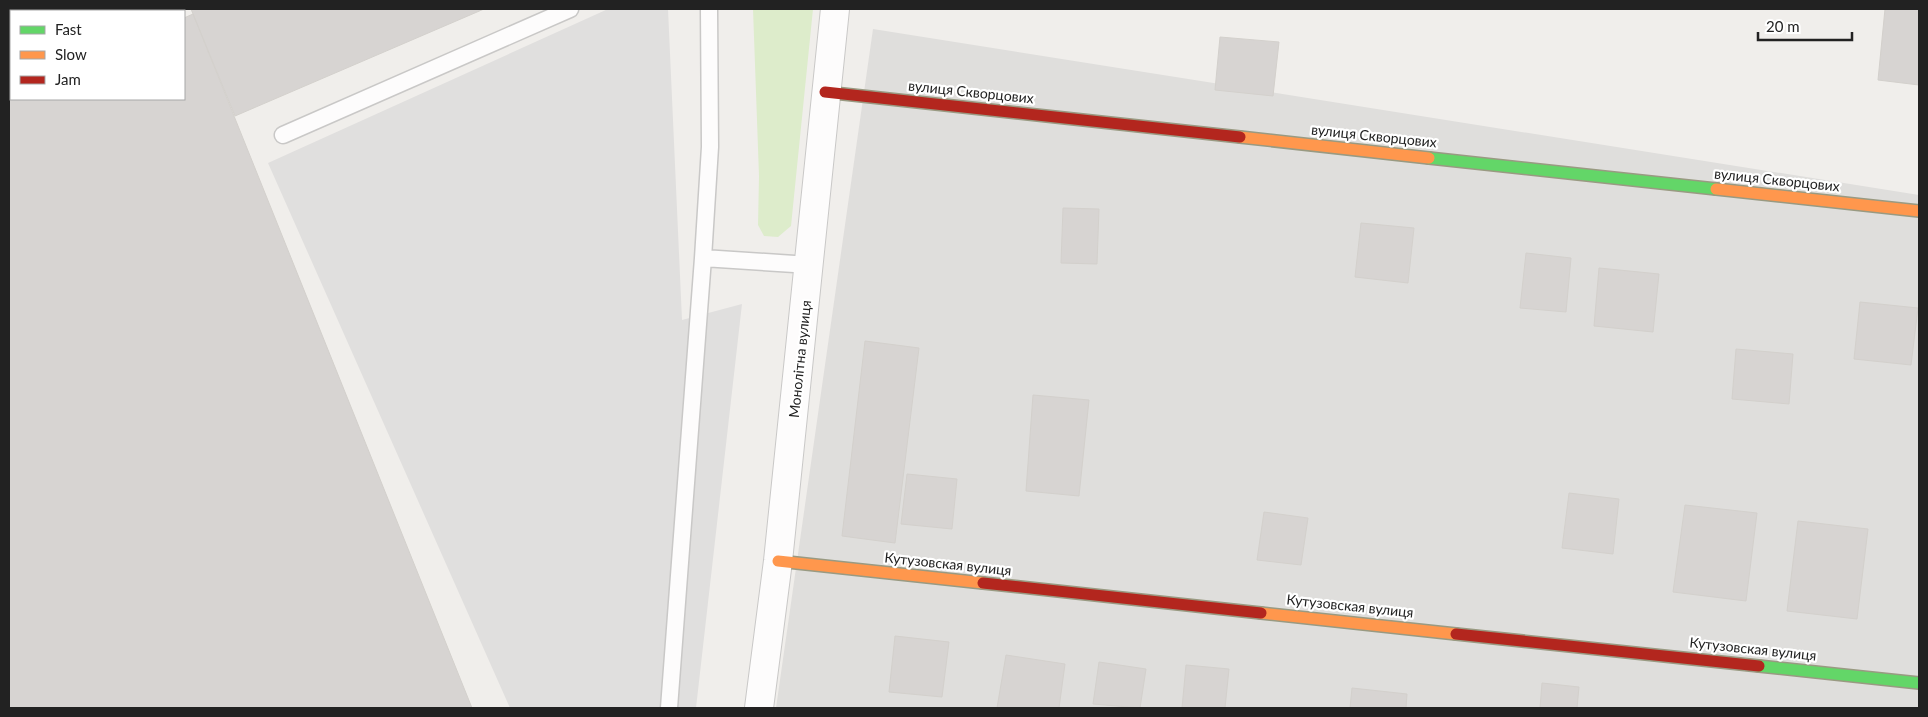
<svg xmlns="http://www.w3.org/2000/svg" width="1928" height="717" viewBox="0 0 1928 717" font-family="Lato,sans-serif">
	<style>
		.residential { fill: #dfdedc }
		.grass { fill: #ddeccb }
		.parking { fill: #e0dfde }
		.building { fill: #d7d4d2; stroke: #d3d0cc }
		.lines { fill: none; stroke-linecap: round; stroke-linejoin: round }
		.lane-casing { stroke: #c9c8c7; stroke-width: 19 }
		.street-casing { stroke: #c9c8c7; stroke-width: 30 }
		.fast-casing { stroke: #999a82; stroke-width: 14 }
		.slow-casing { stroke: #999a82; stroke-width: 14 }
		.jam-casing { stroke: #999a82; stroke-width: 14 }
		.lane { stroke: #fdfcfc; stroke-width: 16 }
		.street { stroke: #fdfcfc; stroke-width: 28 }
		.fast { stroke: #63d668; stroke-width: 11 }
		.slow { stroke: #ff974d; stroke-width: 11 }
		.jam { stroke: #b3261e; stroke-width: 11 }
		.labels { text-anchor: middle; stroke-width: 4.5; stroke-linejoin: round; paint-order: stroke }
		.street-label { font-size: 14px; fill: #222; stroke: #fff }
	</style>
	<rect width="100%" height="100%" fill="#f0eeeb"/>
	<path class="residential" d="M873,29L1919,195V708H776Z"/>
	<path class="grass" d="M753,9H813L791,226L778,237L764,236L758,225L759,176Z"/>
	<path class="parking" d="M608,9H668L682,320L742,304L696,708H510L268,163Z"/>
	<path class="building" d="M191,9H484L235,116Z
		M1885,9H1919V85L1878,80Z
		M193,14L472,708H9V87L11,86V99H184V18Z
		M1220,37L1279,42L1273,96L1215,90Z
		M1063,208L1099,209L1097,264L1061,263Z
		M1361,223L1414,228L1408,283L1355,277Z
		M1526,253L1571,258L1566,312L1520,308Z
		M1599,268L1659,274L1653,332L1594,326Z
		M1860,302L1918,308L1911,365L1854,359Z
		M865,341L919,348L895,543L842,536Z
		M1736,349L1793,354L1789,404L1732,399Z
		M1033,395L1089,400L1079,496L1026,491Z
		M907,474L957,479L952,529L901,524Z
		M1569,493L1619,499L1613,554L1562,548Z
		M1685,505L1757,513L1746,601L1673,592Z
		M1264,512L1308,518L1301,565L1257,560Z
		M1798,521L1868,529L1857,619L1787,611Z
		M895,636L949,642L942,697L889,692Z
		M1006,655L1065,664L1059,708H997Z
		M1099,662L1146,669L1140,708L1093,704Z
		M1186,665L1229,669L1225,708H1182Z
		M1542,683L1579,687L1577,708H1540Z
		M1352,688L1407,694L1406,708H1350Z"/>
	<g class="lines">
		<defs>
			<path id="lane" d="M709,9L710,147L703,258L810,265
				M283,135L570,9
				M669,708L703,258"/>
			<path id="street" d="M759,708L778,561L835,9"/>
			<path id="fast" d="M1429,158L1716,189
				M1759,666L1919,683"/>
			<path id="slow" d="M1240,137L1429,158
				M1716,189L1919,211
				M778,561L983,583
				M1261,613L1456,634"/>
			<path id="jam" d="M825,92L1240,137
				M983,583L1261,613
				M1456,634L1759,666"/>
		</defs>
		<use href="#lane" class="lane-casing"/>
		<use href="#street" class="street-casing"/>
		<use href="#fast" class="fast-casing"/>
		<use href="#slow" class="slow-casing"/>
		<use href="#jam" class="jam-casing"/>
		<use href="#lane" class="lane"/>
		<use href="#street" class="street"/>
		<use href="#fast" class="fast"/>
		<use href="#slow" class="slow"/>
		<use href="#jam" class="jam"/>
	</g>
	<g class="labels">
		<g class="street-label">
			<text transform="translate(971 92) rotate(6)" y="5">вулиця Скворцових</text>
			<text transform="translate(1374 136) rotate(6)" y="5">вулиця Скворцових</text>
			<text transform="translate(1777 180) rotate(6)" y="5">вулиця Скворцових</text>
			<text transform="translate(800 359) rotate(-84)" y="5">Монолітна вулиця</text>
			<text transform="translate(948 564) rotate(6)" y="5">Кутузовская вулиця</text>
			<text transform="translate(1350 606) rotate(6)" y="5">Кутузовская вулиця</text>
			<text transform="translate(1753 649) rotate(6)" y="5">Кутузовская вулиця</text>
		</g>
	</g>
	<rect width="1928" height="717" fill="none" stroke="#222222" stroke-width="20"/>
	<rect x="10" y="10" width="175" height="90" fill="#ffffff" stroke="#a7a7a7"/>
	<rect x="20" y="26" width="25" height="8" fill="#63d668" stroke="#a7a7a7"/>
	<text x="55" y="35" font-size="15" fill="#222222">Fast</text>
	<rect x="20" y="51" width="25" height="8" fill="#ff974d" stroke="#a7a7a7"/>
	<text x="55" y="60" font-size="15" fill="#222222">Slow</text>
	<rect x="20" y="76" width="25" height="8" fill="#b3261e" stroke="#a7a7a7"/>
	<text x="55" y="85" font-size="15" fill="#222222">Jam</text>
	<path d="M1758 32v8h94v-8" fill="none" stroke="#222222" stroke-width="2.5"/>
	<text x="1766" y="32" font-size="15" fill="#222222" stroke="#ffffff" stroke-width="4" paint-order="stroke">20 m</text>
</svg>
